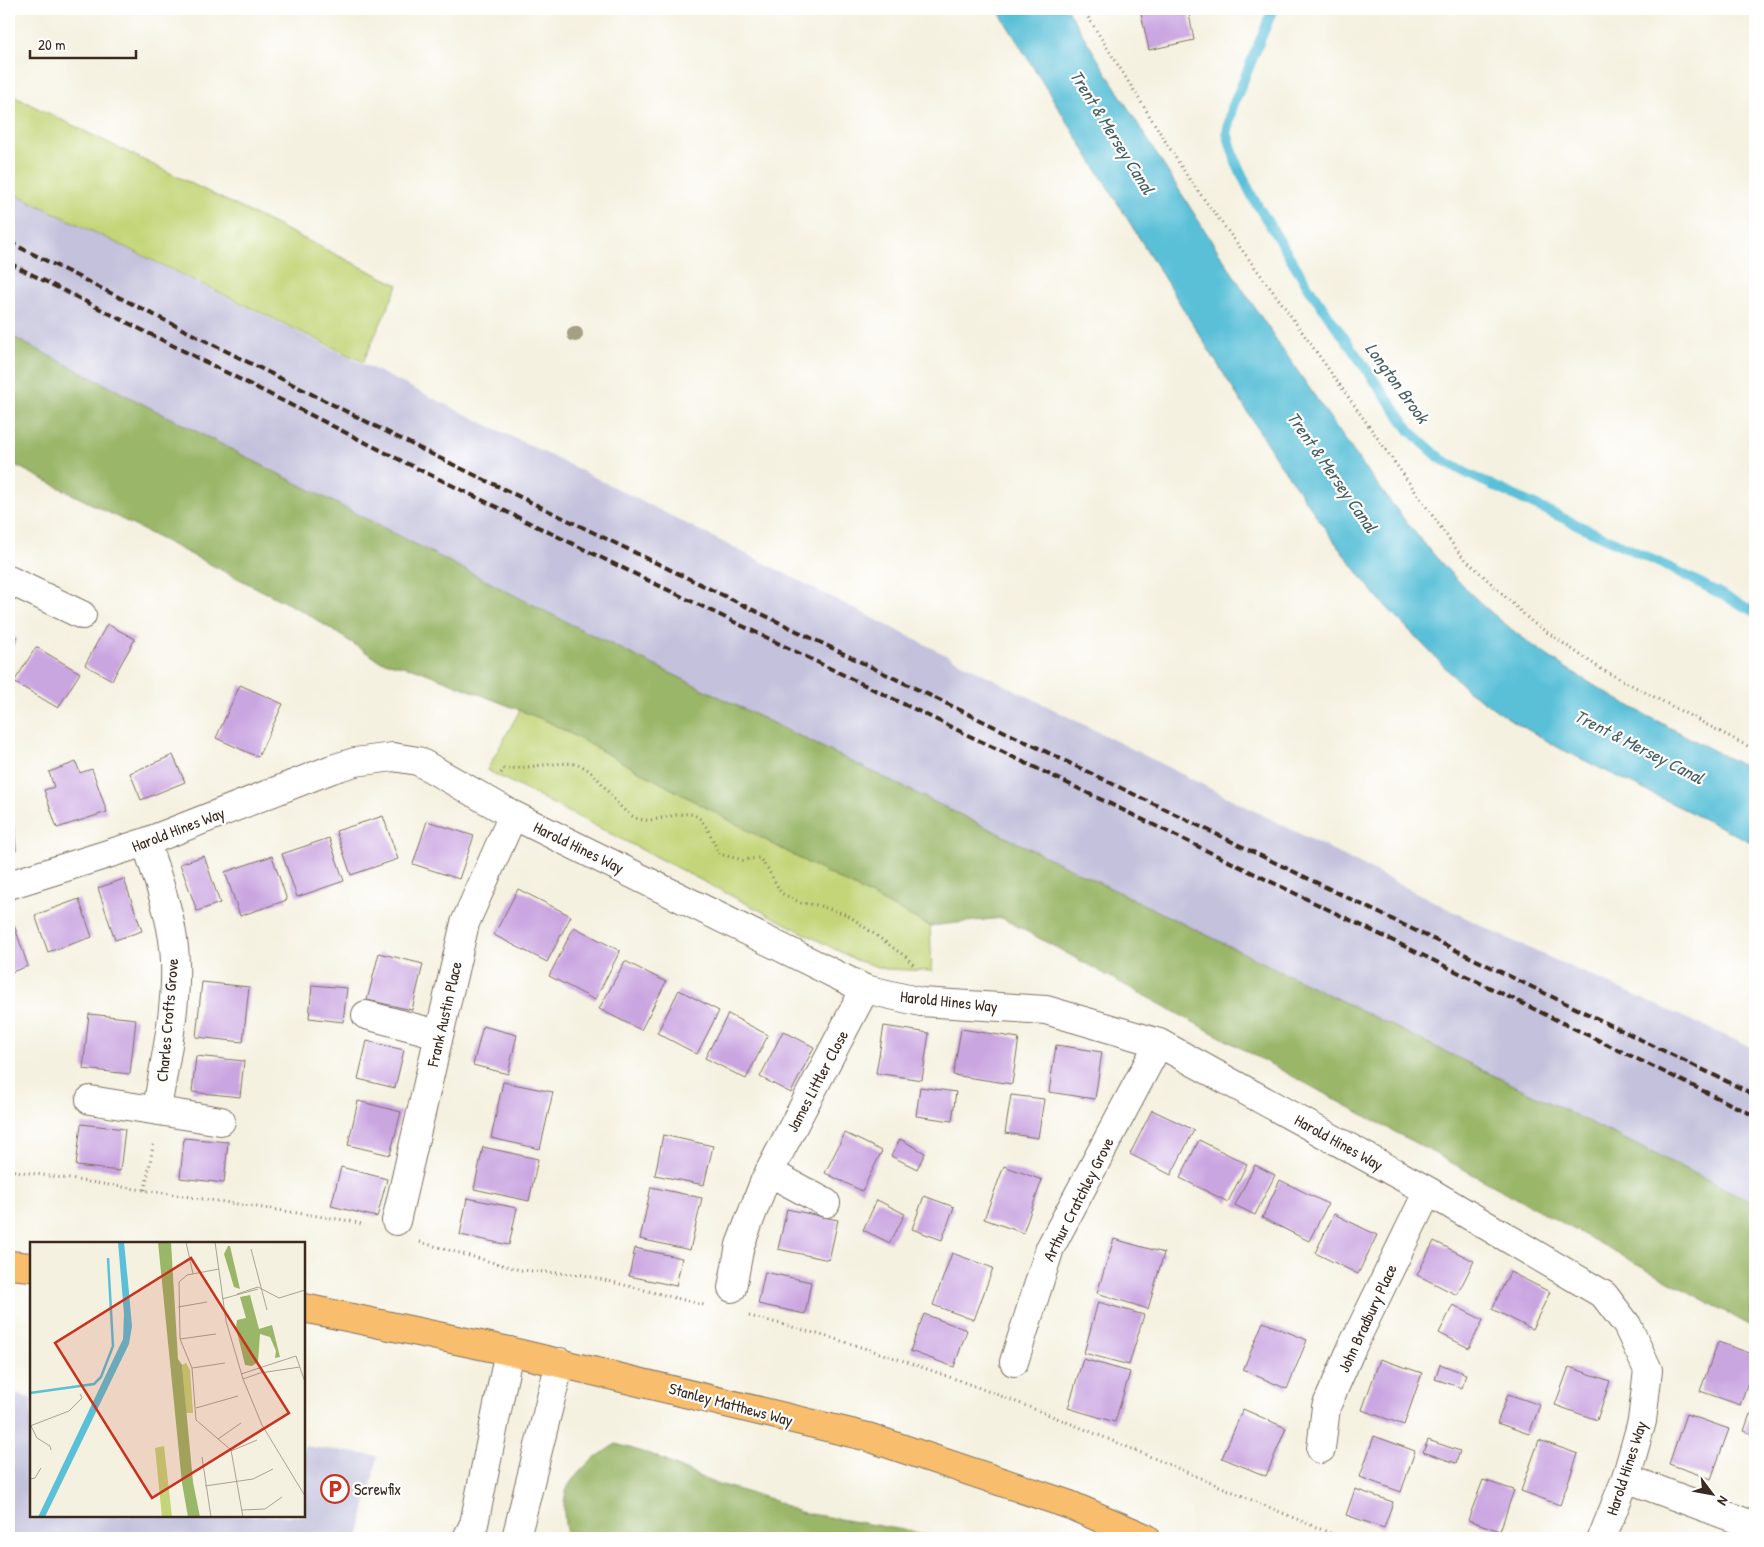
<svg xmlns="http://www.w3.org/2000/svg" width="1764" height="1547" viewBox="0 0 1764 1547" font-family="'Patrick Hand',sans-serif">
	<style>
		.industrial { fill: #c3c1db }
		.green { fill: #c3d578; stroke: #7f804b }
		.forest { fill: #9ab668; stroke: #6a7043 }
		.water { fill: #5ac0d8; stroke: #4a757b }
		.lines { fill: none; stroke-linecap: round; stroke-linejoin: round }
		.stream { stroke: #5ac0d8; stroke-width: 10 }
		.building { fill: #caa6e1 }
		.minor-casing { stroke: #7c7062; stroke-width: 30 }
		.major-casing { stroke: #7c7062; stroke-width: 30 }
		.path { stroke: #7c7062; stroke-width: 3; stroke-dasharray: 1 4; stroke-linecap: butt }
		.minor { stroke: #fff; stroke-width: 28 }
		.major { stroke: #f9be6d; stroke-width: 28 }
		.rail { stroke: #3b2a1e; stroke-width: 4; stroke-dasharray: 8 4; stroke-linecap: butt }
		.tree { fill: #a5a084 }
		.labels { text-anchor: middle; stroke-width: 4.5; stroke-linejoin: round; paint-order: stroke }
		.street-label { font-size: 16px; fill: #3b2a1e; stroke: #fff }
		.poi-label { font-size: 16px; fill: #3b2a1e; stroke: #fff; text-anchor: start }
		.water-label { font-size: 18px; font-style: italic; fill: #465e5f; stroke: #fff }
		.inset-river { fill: none; stroke: #5ac0d8; stroke-width: 2.5 }
		.inset-road { fill: none; stroke: #aba192; stroke-width: 1 }
		.view { fill: #c8321e; fill-opacity: 0.15; stroke: #c8321e; stroke-width: 2.5 }
		.inset-edge { fill: none; stroke: #3b2a1e; stroke-width: 2.5 }
	</style>
	<rect width="100%" height="100%" fill="#fff"/>
	<filter id="ink" filterUnits="userSpaceOnUse"><feTurbulence type="fractalNoise" baseFrequency=".02" numOctaves="2"/><feDisplacementMap in="SourceGraphic" scale="10" xChannelSelector="R" yChannelSelector="G"/><feConvolveMatrix kernelMatrix="1 2 1 2 8 2 1 2 1" color-interpolation-filters="sRGB"/></filter>
	<filter id="wash" filterUnits="userSpaceOnUse"><feTurbulence type="fractalNoise" baseFrequency=".0096" numOctaves="4" result="noise"/><feDisplacementMap in="SourceGraphic" scale="20" xChannelSelector="R" yChannelSelector="G"/><feGaussianBlur stdDeviation="1.12" result="paint"/><feColorMatrix in="noise" values="0 0 0 0 0 0 0 0 0 0 0 0 0 0 0 0 0 1.4 0 .05"/><feComposite in="paint" operator="in"/></filter>
	<g filter="url(#wash)">
		<rect width="100%" height="100%" fill="#f5f1e0"/>
		<path class="industrial" d="M9,191L580,470L1504,937L1755,1049V1203L578,628L9,335Z
			M9,1393L31,1398V1516H304V1446L378,1456L358,1538H9Z"/>
		<path class="green" d="M9,94L398,285L363,362L9,191Z
			M520,710L547,721L806,862L930,926L932,971L885,969L856,960L487,770Z"/>
		<path class="forest" d="M9,335L578,628L1755,1203V1328L1002,918L930,926L806,862L547,721L416,669L380,661L306,613L9,462Z
			M616,1444L653,1455L711,1482L771,1499L799,1512L915,1532L931,1538H568C564,1524 561,1498 569,1485C578,1470 601,1453 616,1444Z"/>
		<path class="water" d="M997,9H1067C1147,139 1227,270 1314,395C1365,469 1419,547 1486,608C1565,678 1662,723 1755,772V844L1561,749L1508,718L1467,690L1376,596L1334,541L1276,458Z"/>
		<g class="lines">
			<path class="stream" d="M1273,9L1232,108L1227,133L1237,165L1253,198L1311,291L1410,431L1441,459L1468,474L1679,572L1755,612"/>
		</g>
		<g id="blocks">
			<path class="building" d="M1140,9H1188L1194,40L1149,50Z
				M107,624L135,639L112,680L85,665Z
				M9,634L17,638L9,655Z
				M36,647L80,673L58,708L14,682Z
				M240,685L283,704L258,757L216,738Z
				M173,755L185,782L141,800L130,773Z
				M76,762L80,773L92,769L107,812L57,828L44,790L54,787L49,772Z
				M383,816L398,859L351,875L336,831Z
				M427,821L474,836L459,879L413,864Z
				M9,825H14L16,851H9Z
				M329,838L344,881L297,897L282,854Z
				M204,856L220,903L197,911L180,864Z
				M272,856L287,900L240,916L225,872Z
				M124,879L142,931L115,940L98,888Z
				M518,889L571,916L547,962L494,935Z
				M79,899L92,937L48,952L35,915Z
				M14,925L28,966L9,973V927Z
				M574,927L620,951L595,1000L549,976Z
				M379,953L423,964L412,1010L367,1000Z
				M625,961L666,982L641,1030L599,1009Z
				M202,982L249,987L243,1042L196,1037Z
				M312,985L347,988L343,1022L309,1018Z
				M679,990L719,1011L697,1054L657,1033Z
				M89,1014L136,1019L130,1074L83,1069Z
				M728,1014L768,1035L746,1079L705,1058Z
				M483,1026L517,1035L508,1074L473,1065Z
				M884,1026L929,1033L922,1080L876,1073Z
				M961,1029L1019,1038L1012,1084L953,1075Z
				M783,1031L814,1047L791,1093L760,1077Z
				M367,1041L404,1050L395,1088L358,1079Z
				M1056,1045L1102,1052L1095,1099L1049,1092Z
				M196,1056L244,1061L240,1097L192,1092Z
				M503,1082L553,1092L540,1149L491,1138Z
				M920,1087L956,1092L952,1121L916,1116Z
				M1011,1095L1044,1099L1038,1138L1005,1133Z
				M358,1101L401,1112L390,1155L348,1145Z
				M1152,1110L1194,1130L1171,1175L1130,1154Z
				M81,1124L125,1129L120,1171L76,1166Z
				M845,1133L882,1151L862,1191L825,1173Z
				M663,1135L713,1146L704,1185L655,1175Z
				M184,1138L228,1142L224,1183L180,1178Z
				M900,1139L925,1153L917,1169L891,1156Z
				M1199,1140L1247,1164L1228,1202L1180,1178Z
				M483,1147L538,1159L529,1201L474,1189Z
				M1255,1165L1275,1175L1255,1215L1235,1205Z
				M1004,1166L1042,1180L1023,1233L984,1219Z
				M341,1167L387,1179L377,1217L331,1206Z
				M1280,1180L1328,1204L1309,1241L1262,1218Z
				M651,1187L702,1198L690,1250L640,1239Z
				M924,1196L954,1207L942,1240L912,1229Z
				M467,1198L517,1208L509,1245L460,1235Z
				M877,1200L905,1214L890,1243L863,1230Z
				M787,1209L838,1220L829,1260L778,1249Z
				M1334,1214L1377,1235L1358,1274L1315,1253Z
				M1114,1239L1164,1253L1148,1309L1097,1293Z
				M1434,1241L1474,1261L1457,1295L1417,1275Z
				M635,1248L682,1258L676,1286L629,1276Z
				M952,1253L993,1268L974,1320L933,1305Z
				M765,1272L811,1282L805,1314L758,1304Z
				M1510,1272L1550,1292L1532,1329L1492,1309Z
				M1098,1302L1144,1315L1129,1365L1084,1353Z
				M1453,1305L1483,1320L1469,1348L1439,1333Z
				M924,1314L967,1330L954,1367L910,1351Z
				M1263,1322L1307,1340L1287,1389L1243,1370Z
				M1718,1342L1755,1355V1362L1740,1405L1700,1391Z
				M1083,1359L1130,1372L1115,1422L1068,1408Z
				M1380,1359L1422,1373L1404,1425L1362,1410Z
				M1440,1364L1466,1374L1462,1388L1435,1379Z
				M1569,1367L1610,1381L1597,1420L1555,1405Z
				M1508,1394L1540,1405L1529,1434L1497,1423Z
				M1243,1409L1286,1428L1266,1476L1222,1458Z
				M1686,1414L1729,1429L1711,1479L1669,1464Z
				M1750,1414L1755,1416V1435L1744,1431Z
				M1374,1436L1415,1451L1401,1492L1360,1477Z
				M1428,1440L1460,1451L1456,1463L1423,1452Z
				M1539,1440L1578,1454L1560,1505L1521,1491Z
				M1483,1480L1514,1490L1500,1531L1468,1520Z
				M1355,1489L1393,1502L1384,1528L1346,1515Z
				M1509,1531L1530,1538H1506Z"/>
		</g>
	</g>
	<g filter="url(#ink)">
		<use href="#blocks" fill-opacity="0" stroke="#7c7062" stroke-width="1"/>
		<g class="lines">
			<defs>
				<path id="minor" d="M9,580L82,615
					M146,842C158,881 174,921 175,962C177,1011 164,1062 157,1110
					M9,885L146,842L332,769L355,762L393,757L418,761L513,815L865,989L921,1002L1046,1010L1159,1043L1428,1191L1604,1295L1627,1325L1648,1370L1642,1421L1626,1478L1602,1538
					M366,1015L438,1034
					M90,1100L221,1121
					M769,1172L826,1203
					M396,1221L465,923L513,815
					M732,1288L740,1245L765,1180L865,989
					M1014,1362L1050,1248L1159,1043
					M1321,1449L1326,1407L1353,1345L1428,1191
					M1626,1478L1755,1526
					M467,1538L474,1524L509,1351
					M516,1538L560,1362"/>
				<path id="major" d="M9,1265L31,1267
					M304,1308L509,1351L868,1437L1070,1505L1146,1538"/>
			</defs>
			<use href="#minor" class="minor-casing"/>
			<use href="#major" class="major-casing"/>
			<path class="path" d="M1083,9L1189,179L1283,305L1459,553L1532,622L1601,669L1755,750
				M501,773L503,769C520,769 561,761 575,764C601,769 611,807 636,818C656,827 687,803 701,820C709,829 714,843 719,854L743,860L759,858L768,869L781,893L801,903L817,905L848,915L906,957L914,966
				M9,1170L351,1221L364,1225
				M145,1190L154,1141
				M420,1242L520,1270L584,1275L704,1305
				M749,1316C954,1365 1147,1457 1342,1538"/>
			<use href="#minor" class="minor"/>
			<use href="#major" class="major"/>
			<path class="rail" d="M9,242L423,450L1755,1095
				M9,263L414,467L1755,1116"/>
		</g>
		<circle class="tree" cx="575" cy="334" r="8"/>
	</g>
	<defs>
		<symbol id="parking-ring" viewBox="-11 -11 22 22"><circle r="9.5" fill="#fff" stroke="#c8321e" stroke-width="1.5"/><path d="M-3.5-5.5H1a3.5 3.5 0 0 1 0 7H-1V5.5H-3.5ZM-1-3.4V-.6H.8a1.4 1.4 0 0 0 0-2.8Z" fill="#c8321e"/></symbol>
	</defs>
	<g fill-rule="evenodd">
		<use href="#parking-ring" x="319" y="1473" width="32" height="32"/>
	</g>
	<g class="labels">
		<g class="street-label">
			<text transform="translate(178 829) rotate(-21)" y="6">Harold Hines Way</text>
			<text transform="translate(579 847) rotate(26)" y="6">Harold Hines Way</text>
			<text transform="translate(949 1001) rotate(6)" y="6">Harold Hines Way</text>
			<text transform="translate(444 1014) rotate(-77)" y="6">Frank Austin Place</text>
			<text transform="translate(167 1020) rotate(-85)" y="6">Charles Crofts Grove</text>
			<text transform="translate(817 1081) rotate(-62)" y="6">James Littler Close</text>
			<text transform="translate(1339 1142) rotate(29)" y="6">Harold Hines Way</text>
			<text transform="translate(1078 1199) rotate(-63)" y="6">Arthur Cratchley Grove</text>
			<text transform="translate(1367 1318) rotate(-65)" y="6">John Bradbury Place</text>
			<text transform="translate(731 1404) rotate(15)" y="6">Stanley Matthews Way</text>
			<text transform="translate(1626 1468) rotate(-72)" y="6">Harold Hines Way</text>
		</g>
		<g class="poi-label">
			<text x="354" y="1495">Screwfix</text>
		</g>
		<g class="water-label">
			<text transform="translate(1112 132) rotate(58)" y="6">Trent &amp; Mersey Canal</text>
			<text transform="translate(1397 383) rotate(54)" y="6">Longton Brook</text>
			<text transform="translate(1332 472) rotate(55)" y="6">Trent &amp; Mersey Canal</text>
			<text transform="translate(1639 747) rotate(27)" y="6">Trent &amp; Mersey Canal</text>
		</g>
	</g>
	<g transform="translate(30 1242)">
		<rect width="275" height="275" fill="#f5f1e0"/>
		<path d="M156,121L160,128L163,171H156V168L152,123ZM134,204L142,275H132L125,206Z" fill="#c3d578"/>
		<path d="M128,0H141L148,117L152,123L163,240L170,275H158L152,241ZM198,4H200L210,47L204,45L194,12ZM220,53L229,87L242,83L250,115L245,116L246,109L240,95L230,92L228,120L222,124L215,123L206,86L207,78L216,76L210,55Z" fill="#9ab668"/>
		<path d="M88,0H94L98,40L102,84L99,102L15,275H8L93,97L94,72Z" fill="#5ac0d8"/>
		<path class="inset-river" d="M0,151L64,142L71,135L83,104L78,16"/>
		<path class="inset-road" d="M156,0L163,32M185,0L196,79L213,137L232,183L275,254M221,7L237,68M189,27L157,33L149,40L150,97L162,126L166,178L201,208L213,275M207,52L228,45L249,56L275,48M192,57L228,47M148,65L177,60M150,97L186,92M162,126L195,121M211,132L266,114L275,140M213,137L230,131L270,125M166,166L208,154M0,184L39,169L52,156L50,152M1,184L7,196L20,204L21,208M188,197L211,181M201,209L227,198M172,215L181,275M0,237L5,236L11,226M175,244L223,237L243,227M212,268L235,267L252,255"/>
		<path class="view" d="M161,16L259,171L122,256L25,101Z"/>
		<rect width="275" height="275" class="inset-edge"/>
	</g>
	<rect width="1764" height="1547" fill="none" stroke="#fff" stroke-width="30"/>
	<g transform="translate(1712 1494) rotate(122)" stroke="#ffffff" stroke-width="4" paint-order="stroke">
	<path d="M0-4L9 19L0 12L-9 19Z" fill="#3b2a1e"/>
	<text y="-8" font-size="14" font-weight="bold" text-anchor="middle" fill="#3b2a1e">N</text>
	</g>
	<path d="M30 50v8h106v-8" fill="none" stroke="#3b2a1e" stroke-width="2.5"/>
	<text x="38" y="50" font-size="15" fill="#3b2a1e" stroke="#ffffff" stroke-width="4" paint-order="stroke">20 m</text>
</svg>
